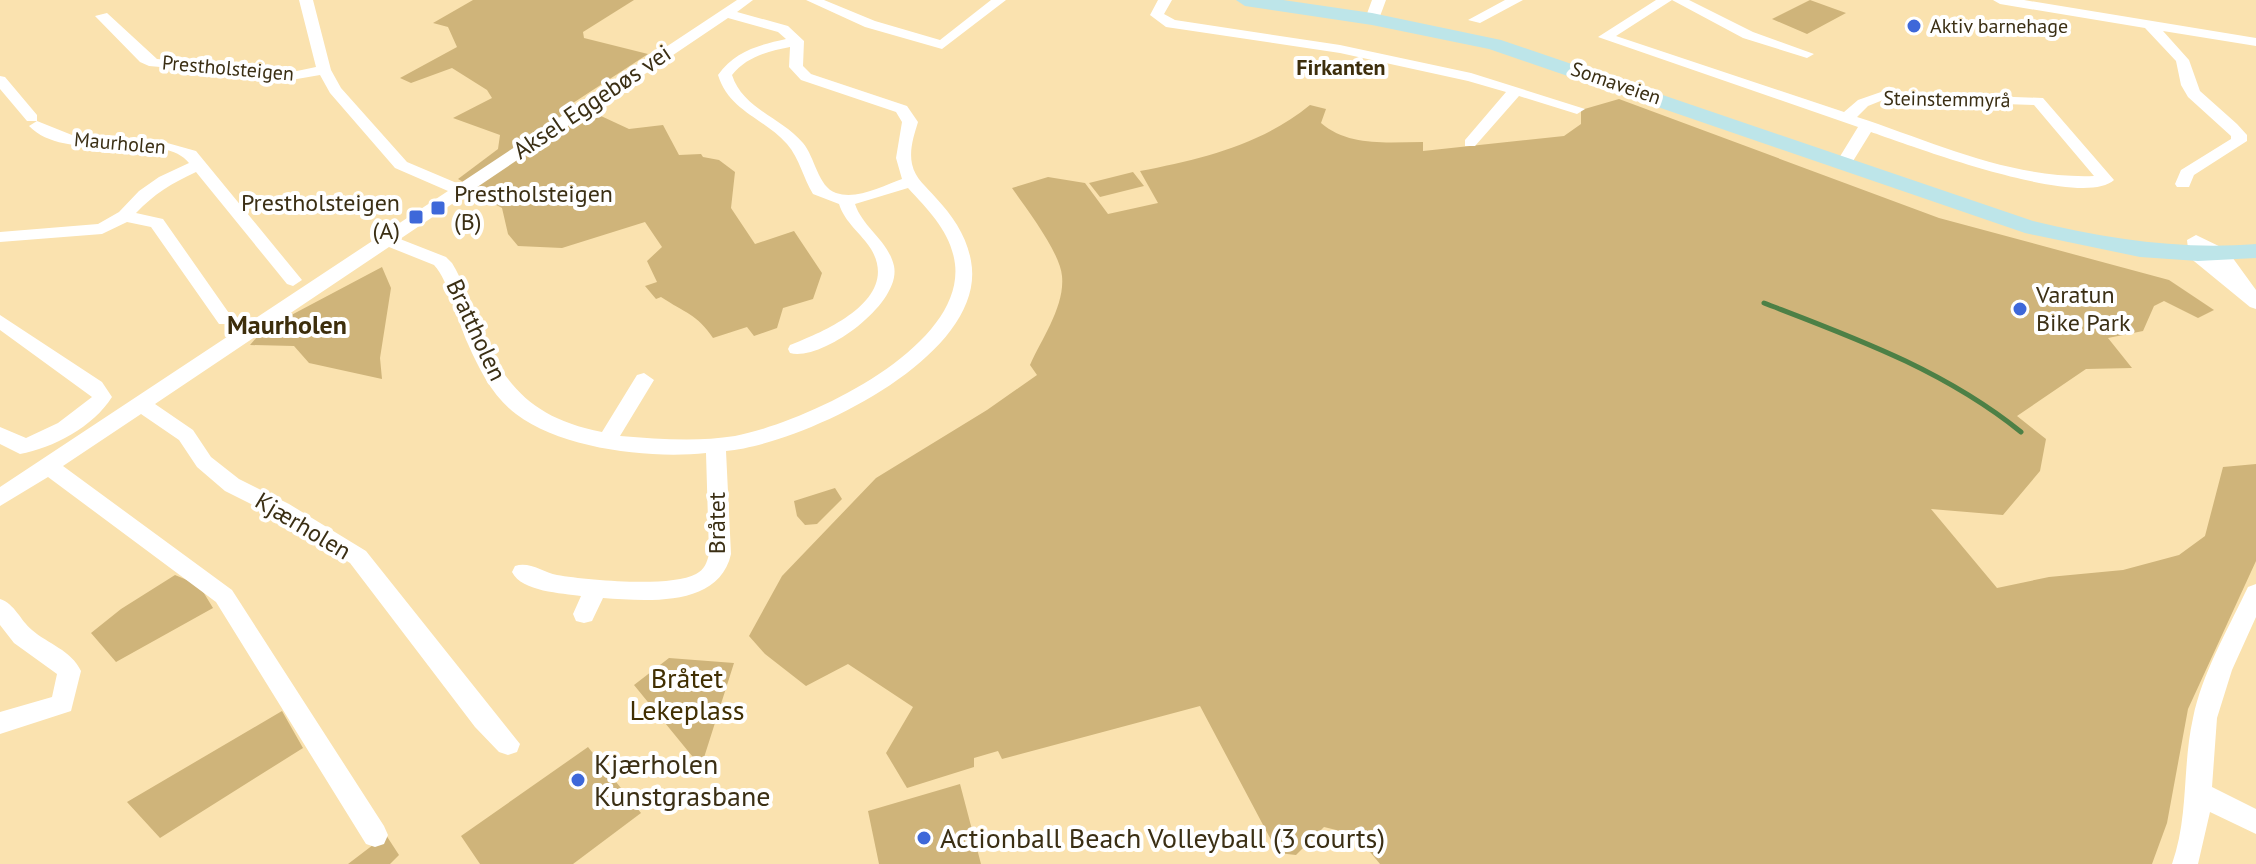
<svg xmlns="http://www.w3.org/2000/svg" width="2256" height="864" viewBox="0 0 2256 864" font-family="'PT Sans',sans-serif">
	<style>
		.green { fill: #cfb47a }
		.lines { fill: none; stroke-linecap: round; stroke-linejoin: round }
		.stream { stroke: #4d8046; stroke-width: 5 }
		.minor { fill: #fff; fill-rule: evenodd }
		.secondary { fill: #bde5e9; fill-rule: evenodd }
		.poi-dot { fill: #3e68d9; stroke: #fff; stroke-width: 3 }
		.labels { text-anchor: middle; stroke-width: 8; stroke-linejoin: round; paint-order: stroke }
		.far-poi-label { font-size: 20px; fill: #3b2f14; stroke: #fff; text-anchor: start }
		.far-street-label { font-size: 20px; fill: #3b2f14; stroke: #fff }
		.far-neighbourhood-label { font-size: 22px; font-weight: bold; fill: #3d2e0c; stroke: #fff }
		.street-label { font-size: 24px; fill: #3b2f14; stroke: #fff }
		.poi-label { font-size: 24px; fill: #3b2f14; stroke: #fff; text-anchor: start }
		.neighbourhood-label { font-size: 26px; font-weight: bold; fill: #3d2e0c; stroke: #fff }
		.near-park-label { font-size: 28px; fill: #412f02; stroke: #fff }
		.near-poi-label { font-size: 28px; fill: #3b2f14; stroke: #fff; text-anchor: start }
	</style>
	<rect width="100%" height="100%" fill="#fae2af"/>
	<path class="green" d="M473,0H634L583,32L584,38L648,54L573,103L629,129L663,125L679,155L701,154L703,157L719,160L735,172L731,208L755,244L794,231L822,273L813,299L783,308L777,328L754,336L747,327L713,338C697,314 685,313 661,297L656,299L645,286L657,282L647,261L662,247L645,222L562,248L518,246L508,234L502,208C485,200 475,188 458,179L498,149L500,135L453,118L492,98L487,90L452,68L411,83L400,78L457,47L448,27L433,23Z
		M1810,0L1846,13L1807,34L1772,19Z
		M1619,99L1939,218L2169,280L2214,310L2198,318L2164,301L2154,306L2143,331L2108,338L2132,368L2086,369L2017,416L2046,439L2040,471L2003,515L1931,509L1997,588L2049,577L2123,570L2179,555L2205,536L2223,467L2256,464V561L2188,709L2167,823L2152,864H1380L1356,835L1324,827L1296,855L1278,853L1200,706L1002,759L998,751L974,758V767L907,788L886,753L913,707L848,664L806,686L765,654L749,636L782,576L876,478L987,410L1037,375L1030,365C1042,338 1065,306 1062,276C1060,252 1026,208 1012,188L1048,177L1085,183L1108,214L1158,203L1140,171C1201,159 1261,145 1310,105L1326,109L1321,123C1349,147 1387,142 1423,142V151L1564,136L1581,124V110Z
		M1133,172L1144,186L1100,197L1089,183Z
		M382,267L391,288L380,358L382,379L309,363L294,346L250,345L263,330Z
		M835,488L842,499L817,524L805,525L797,516L794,501Z
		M175,575L199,585L213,608L116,662L91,633L121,609Z
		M669,658L734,663L701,767L634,685Z
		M282,711L303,748L160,838L127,802Z
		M588,747L641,813L573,864H480L461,836Z
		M960,784L981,864H879L868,811Z
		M386,835L399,855L390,864H348Z"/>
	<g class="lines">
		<path class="stream" d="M1764,303C1855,338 1944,370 2021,432"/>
		<path class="minor" d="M299,0H313L331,70L341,88L407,162L459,184L737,0H753L737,12L788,26L804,41L803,66L811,74L907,106L918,122C914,135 909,150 912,164C915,179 927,187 936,198C953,216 967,237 971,261C989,356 803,444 726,451L731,554C719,608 646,601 603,598L592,621L584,623L576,621L573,614L581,596C562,593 522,592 512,572L515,566C529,561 543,572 557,575C587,580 670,588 696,574C704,570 707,563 709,554L706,453C650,459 562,449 516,414C493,397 479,369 468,344C458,322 449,281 434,265L389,247L155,404L193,430L211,457L239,479L289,504L366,551L520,744L517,752L508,755L499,752L475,727L350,563L275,516L225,491L197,467L179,440L141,414L63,466L232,590L384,826L388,835L384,844L375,847L366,844L216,602L48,477L0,506V487L448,191L395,168L330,93L320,75L297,79L149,66L140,62L95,16L107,13L157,59L297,71L316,67ZM728,18L778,32L786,39C759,45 735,51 718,75C729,111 764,118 787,144C800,159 803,178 813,194L839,204C845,223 861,233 871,249C901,299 826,331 790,345L788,349L790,353C821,362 902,304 894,266C888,240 863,228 855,204L908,188C929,211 951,232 955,264C965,349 804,423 735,436C697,442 659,439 620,436L654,380L644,373L637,375L602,432C531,418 503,385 476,320C469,301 463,281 452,263L446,257L400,239ZM790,47L789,67L801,80L896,112L902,122L896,158L902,179C883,186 857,200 836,193C818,187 815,157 803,143C781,117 743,109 732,75C746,57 768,51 790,47Z
			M806,0H824L875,21L940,40L991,0H1006L942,49L865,27Z
			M1158,0H1172L1164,14L1175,20L1340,45L1471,73L1585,109L1577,114L1519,96L1475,146H1465V140L1506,92L1468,81L1340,53L1166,27L1150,15Z
			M1372,0H1386L1379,19L1372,23L1365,19Z
			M1505,0H1523L1480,23L1468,20Z
			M1656,0H1672L1616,36L1844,112L1858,100L1881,92L2043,98L2114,180C2081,210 1912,146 1871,132L1850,166H1838L1836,163L1858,127L1598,37ZM1883,100L2034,105L2094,176C2010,179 1934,142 1857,117L1868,106Z
			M1672,0H1689L1753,32L1814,54L1807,58L1743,38Z
			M1993,0H2024L2256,38V46L2163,31L2189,60L2200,91L2237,124L2247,135V141L2194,175L2189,187H2177L2175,184L2181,170L2231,139V136L2188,97L2181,85L2176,61L2145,28L2000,4Z
			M0,76L5,77L37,115V121H27L0,89Z
			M37,121L72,135L153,139L196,151L302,280L293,286L287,284L196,172C172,183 154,194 136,213L163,219L231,316L234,320L231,324H219L151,227L127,222L102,234L0,242V232L98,224L119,212L139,191L159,177L189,163C161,128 68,166 29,126Z
			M2196,235L2227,250L2256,290V309L2250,307L2189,257L2187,240Z
			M0,315L102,382L112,397C93,427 53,448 20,454L0,444V427L26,438L58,423L92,397L0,330Z
			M2256,584V617L2232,670L2217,718L2212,787L2256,809V834L2210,812L2198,864H2172C2189,816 2182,767 2193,718C2202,674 2226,633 2245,593L2248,587Z
			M0,599C15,604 20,620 32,630C48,644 71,650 81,671L71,711L0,734V712L52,697L57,674L14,643L0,625Z"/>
		<path class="secondary" d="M1236,0H1283L1372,13L1501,40L2033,221C2107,239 2180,250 2256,244V258L2198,261L2140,257L2025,233L1489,49L1372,25L1245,6Z"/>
	</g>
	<g class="poi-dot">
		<circle cx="1914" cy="26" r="8"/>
		<rect x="430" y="200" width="16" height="16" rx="4"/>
		<rect x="408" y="209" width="16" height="16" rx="4"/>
		<circle cx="2020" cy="309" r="8"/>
		<circle cx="578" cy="780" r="8"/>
		<circle cx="924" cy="838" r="8"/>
	</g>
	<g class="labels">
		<g class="far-poi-label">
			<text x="1930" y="33">Aktiv barnehage</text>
		</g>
		<g class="far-street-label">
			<text transform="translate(228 68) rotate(5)" y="7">Prestholsteigen</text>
			<text transform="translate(1616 83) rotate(19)" y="7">Somaveien</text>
			<text transform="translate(1947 99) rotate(1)" y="7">Steinstemmyrå</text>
			<text transform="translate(120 143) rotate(5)" y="7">Maurholen</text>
		</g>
		<g class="far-neighbourhood-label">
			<text x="1341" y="75">Firkanten</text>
		</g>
		<g class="street-label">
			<text transform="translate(592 102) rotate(-34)" y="8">Aksel Eggebøs vei</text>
			<text transform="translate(476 330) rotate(65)" y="8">Brattholen</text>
			<text transform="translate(717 523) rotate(-90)" y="8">Bråtet</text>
			<text transform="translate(303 526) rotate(31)" y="8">Kjærholen</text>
		</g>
		<g class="poi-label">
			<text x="454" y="202">Prestholsteigen<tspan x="454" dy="28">(B)</tspan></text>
			<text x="400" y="211" text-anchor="end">Prestholsteigen<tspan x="400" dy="28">(A)</tspan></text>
			<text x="2036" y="303">Varatun<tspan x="2036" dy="28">Bike Park</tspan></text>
		</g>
		<g class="neighbourhood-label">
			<text x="287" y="334">Maurholen</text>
		</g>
		<g class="near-park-label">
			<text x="687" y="688">Bråtet<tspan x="687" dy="32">Lekeplass</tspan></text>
		</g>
		<g class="near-poi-label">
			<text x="594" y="774">Kjærholen<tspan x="594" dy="32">Kunstgrasbane</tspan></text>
			<text x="940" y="848">Actionball Beach Volleyball (3 courts)</text>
		</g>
	</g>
</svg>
